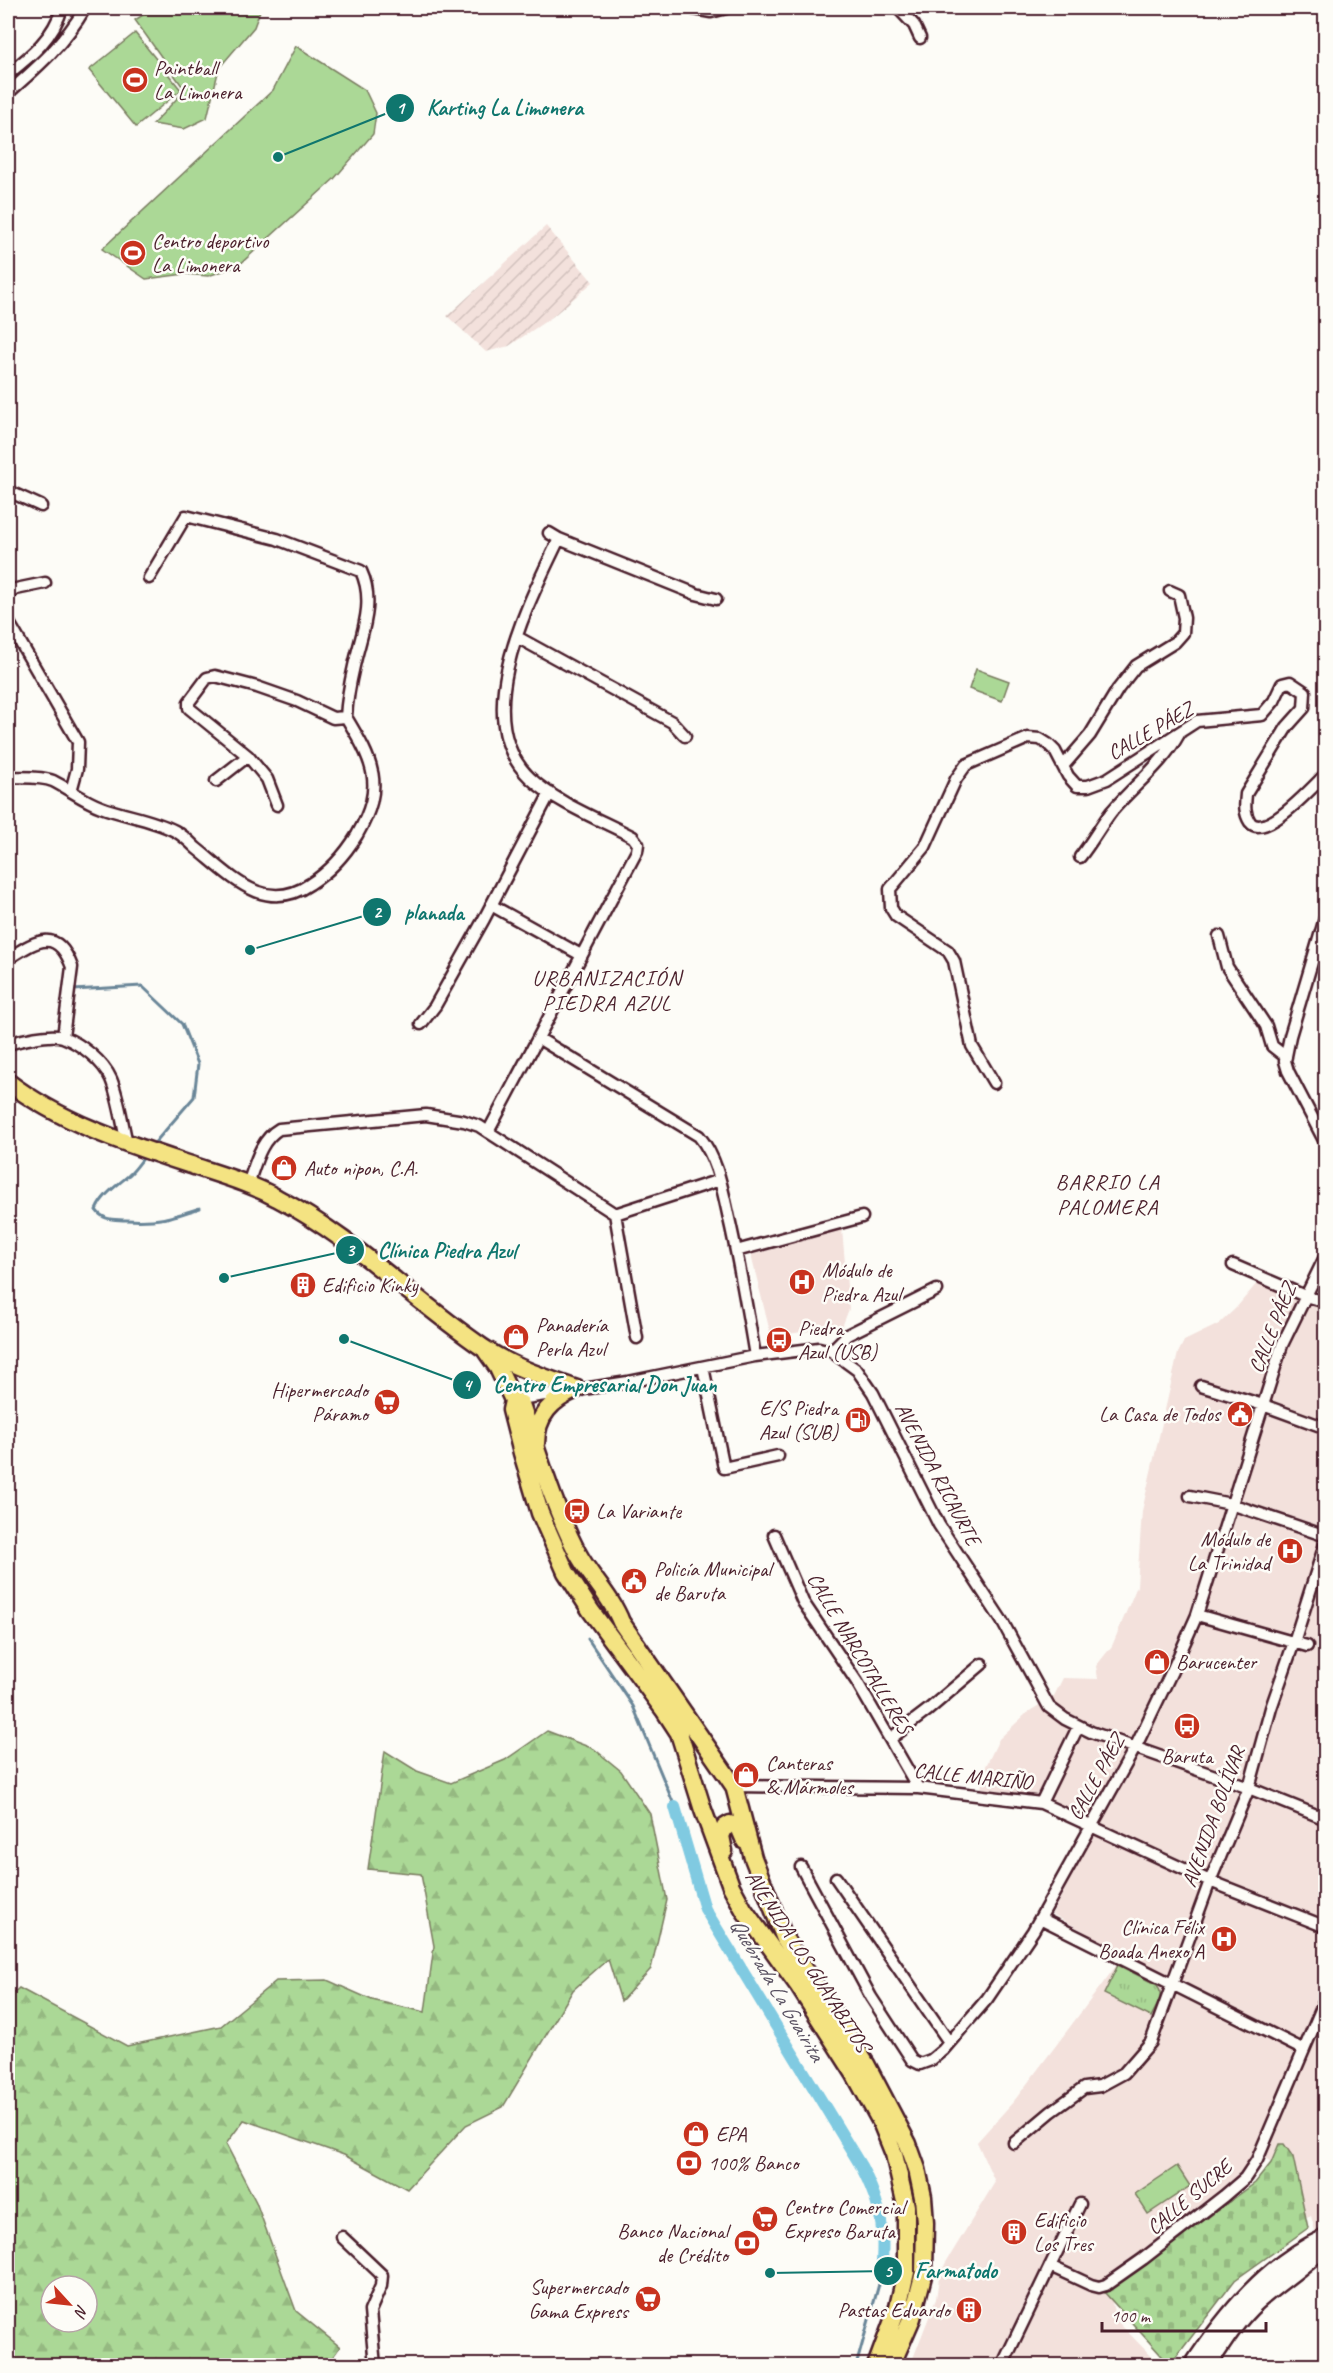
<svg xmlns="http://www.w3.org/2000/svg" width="1333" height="2373" viewBox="0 0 1333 2373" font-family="Caveat,sans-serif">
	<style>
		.built { fill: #f3e1dc }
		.industrial { fill: url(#industrial-furrows) }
		.forest { fill: url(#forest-firs); stroke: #7a7c60; stroke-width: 1.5; fill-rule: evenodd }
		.cemetery { fill: url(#cemetery-stones); stroke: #7a7c60; stroke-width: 1.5 }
		.park { fill: url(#park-tufts); stroke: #7a7c60; stroke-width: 1.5 }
		.pitch { fill: #abd896; stroke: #7a7c60; stroke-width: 1.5 }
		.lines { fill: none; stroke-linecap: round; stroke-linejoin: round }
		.stream { stroke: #6a8698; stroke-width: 3 }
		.canal { stroke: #80cae1; stroke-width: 12 }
		.street-casing { stroke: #4a1f2b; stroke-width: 15 }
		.secondary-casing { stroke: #4a1f2b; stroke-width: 20 }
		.primary-casing { stroke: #4a1f2b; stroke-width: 21 }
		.street { stroke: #fdfcf7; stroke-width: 10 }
		.secondary { stroke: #fdfcf7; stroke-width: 15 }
		.primary { stroke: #f4e382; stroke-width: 16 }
		.labels { text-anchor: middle; stroke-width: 5; stroke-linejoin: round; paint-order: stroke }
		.poi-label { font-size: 21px; fill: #4a1f2b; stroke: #fdfcf7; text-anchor: start }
		.street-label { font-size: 21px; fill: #4a1f2b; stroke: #fdfcf7 }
		.neighbourhood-label { font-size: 22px; letter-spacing: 1.5px; fill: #4a1f2b; stroke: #fdfcf7 }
		.water-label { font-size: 22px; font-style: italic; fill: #5a5262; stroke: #fdfcf7 }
		.leader { fill: none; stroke: #0f766e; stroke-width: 2 }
		.callout-dot { fill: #0f766e; stroke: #fdfcf7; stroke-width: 2 }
		.mark-label { font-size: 18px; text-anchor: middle; font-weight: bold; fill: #fff }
		.callout-label { font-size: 22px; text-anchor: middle; font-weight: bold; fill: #0f766e; stroke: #fdfcf7; stroke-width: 5; stroke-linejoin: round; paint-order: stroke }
	</style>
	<defs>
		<pattern id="industrial-furrows" width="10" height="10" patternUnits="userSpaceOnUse" patternTransform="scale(1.5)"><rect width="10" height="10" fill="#f3e1dc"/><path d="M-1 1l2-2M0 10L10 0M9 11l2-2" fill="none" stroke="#d2c1bd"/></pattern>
		<pattern id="forest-firs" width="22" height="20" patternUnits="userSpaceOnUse" patternTransform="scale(1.5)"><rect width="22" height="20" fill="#abd896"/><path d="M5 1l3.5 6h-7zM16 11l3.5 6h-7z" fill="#95b981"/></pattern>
		<pattern id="cemetery-stones" width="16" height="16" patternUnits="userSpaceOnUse" patternTransform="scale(1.5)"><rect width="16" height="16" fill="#abd896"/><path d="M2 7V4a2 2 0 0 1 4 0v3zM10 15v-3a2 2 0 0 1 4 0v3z" fill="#95b981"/></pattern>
		<pattern id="park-tufts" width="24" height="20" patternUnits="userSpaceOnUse" patternTransform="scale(1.5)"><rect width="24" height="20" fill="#abd896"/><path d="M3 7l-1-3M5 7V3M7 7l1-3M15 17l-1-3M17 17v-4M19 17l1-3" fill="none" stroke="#95b981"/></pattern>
	</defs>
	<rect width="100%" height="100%" fill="#fdfcf7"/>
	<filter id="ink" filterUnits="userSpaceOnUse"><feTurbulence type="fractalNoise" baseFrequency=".0167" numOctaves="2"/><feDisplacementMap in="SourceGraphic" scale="12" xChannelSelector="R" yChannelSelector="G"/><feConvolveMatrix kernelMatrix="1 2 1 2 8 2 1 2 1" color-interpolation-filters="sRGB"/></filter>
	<g filter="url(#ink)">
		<path class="built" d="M842,1229L849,1309L842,1327L771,1336L751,1255Z
			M1325,1274V2232L1317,2238L1311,2216L1297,2218L1280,2167L1260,2155L1253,2167L1109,2284L1115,2319L1160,2365L910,2366L936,2299L939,2278L945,2264L995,2182L977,2142L1014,2101L1125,1954L1052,1914L1099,1824L1039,1796L981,1788L986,1766L999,1739L1028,1712L1054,1696L1063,1678L1098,1679L1096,1666L1112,1646L1137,1586L1142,1511L1178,1353L1184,1341L1219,1324L1236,1308L1258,1282L1314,1304Z"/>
		<path class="industrial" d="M546,226L593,282L552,317L509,346L486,352L447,316Z"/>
		<path class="forest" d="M547,1731L594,1749L621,1771L650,1814L667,1900L651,1969L621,2001L608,1959L573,1990L503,2107L466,2125L407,2189L344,2155L244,2120L226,2144L256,2202L296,2311L340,2347L327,2365H8V1998L19,1988L127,2046L221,2026L276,1981L327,1980L372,2000L425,2012L434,1946L421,1874L368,1869L385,1751L417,1771L451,1783L505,1760ZM51,2286H87V2322H51Z"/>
		<path class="cemetery" d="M1279,2144H1284L1293,2157L1308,2228L1235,2280L1170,2365L1105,2293L1255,2183L1271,2163Z"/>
		<path class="park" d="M1118,1965L1157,1985C1165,1995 1156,2007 1151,2017L1104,1994Z"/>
		<path class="pitch" d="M154,8H261L254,27L219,68L207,118L184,129L153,124L185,90L135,20Z
			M135,33L181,90L136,127L89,70Z
			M296,46L365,90L376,113L373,134L334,179L238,266L208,276L185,274L146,279L102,249L273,90Z
			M976,669L1009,681L1002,701L969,689Z
			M1177,2166L1190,2186L1148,2214L1135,2194Z"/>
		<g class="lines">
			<path class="stream" d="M73,990L142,986L182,1024L198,1064L194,1097L152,1146
				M145,1156C140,1162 135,1170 129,1175C117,1186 103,1194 96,1210C104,1221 113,1219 126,1220C158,1222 170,1218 200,1208
				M588,1639L633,1706L675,1807
				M856,2366L881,2277"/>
			<path class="canal" d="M675,1807L705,1909L861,2166C883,2209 885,2230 881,2277"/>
			<defs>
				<path id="street" d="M689,8L711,12L726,8
					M898,8L914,25L920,38
					M8,74C31,56 54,37 62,8
					M8,93C38,67 65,43 85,8
					M8,491L41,506
					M559,539L696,594L716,599
					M149,578L186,516L277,539L361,571C376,603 361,634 354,666C350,683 347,700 346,717
					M8,594L16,589L45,583
					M8,621L78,742L77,769L71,791
					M517,637L672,722L685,736
					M1064,765L1090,735L1118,689L1136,666L1175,642L1183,633L1184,618L1179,595L1170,591
					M8,777C21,778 40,776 53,781C69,789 84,801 101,807C125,816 152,819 175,831C183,835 190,842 196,848C231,876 265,915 310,884C329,872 346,853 357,835C386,785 373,762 346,717L333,718L297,701L257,687L215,676L207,678L189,702V708L248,756L267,779L277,805
					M216,781L248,756
					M1080,857C1092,842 1101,825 1112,811C1135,784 1162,765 1179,734
					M491,905L581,955
					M1326,915L1290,1036L1285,1061L1288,1071L1326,1144
					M1219,936L1227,967L1266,1026L1272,1046L1286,1057
					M9,958C36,941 57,926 72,967L63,1037
					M421,1024L435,1006L484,919L550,793
					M538,1038L637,851L638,844L633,837C599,819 558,804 530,778C467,718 529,602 559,539L549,533
					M8,1044C21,1040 49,1033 63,1037C81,1044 103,1061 111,1079C119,1098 122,1123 127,1143
					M994,1083L972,1046L954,961L948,951L896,916L891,908L890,889L925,847L956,779L966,765L1028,738L1040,739L1048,744L1055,751L1068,776L1077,786H1088L1107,779L1197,721L1262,715L1274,701L1282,684L1290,682L1305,692L1304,708L1287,727L1246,794C1245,804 1244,813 1250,822C1265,841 1314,785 1326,774
					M488,1132L538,1038L699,1136C717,1158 722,1187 728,1214C739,1261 747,1308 755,1356
					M248,1184C255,1165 260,1140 279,1129L426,1115L464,1121L479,1126L615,1214L637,1338
					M615,1214L720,1180
					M736,1251L862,1217
					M1233,1265L1305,1296L1326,1302
					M831,1351L847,1335L937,1290
					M703,1367L724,1468L778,1456
					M1201,1386L1263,1405L1326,1428
					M513,1400L628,1382L755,1356L819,1348L831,1351L857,1370L873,1393L939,1525L1002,1621L1049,1707L1065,1719L1091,1732L1249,1788L1326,1819
					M1190,1496L1231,1504L1326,1536
					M774,1535L803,1602L857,1682L918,1788
					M1197,1615L1307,1646
					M890,1739L928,1710L982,1664
					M734,1786L918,1788L1041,1803L1210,1881L1326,1927
					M1041,1803L1078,1727
					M801,1867L871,1997L912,2060L920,2064L931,2060L943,2050L987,1999L1033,1931L1136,1746L1172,1671L1197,1615L1282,1345L1326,1255
					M836,1878L949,2042
					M1040,1918L1304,2050
					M1014,2143L1051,2112L1084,2088L1100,2086L1124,2073L1151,2042L1210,1881L1249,1788L1271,1708L1294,1642L1326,1541
					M342,2237L382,2275L381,2286L370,2311L375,2366
					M1050,2266L1091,2285L1099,2287L1106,2285L1143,2259L1224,2196L1245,2178L1257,2160L1326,1998
					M1002,2366L1080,2204"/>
				<path id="secondary" d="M1192,2366C1226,2314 1268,2263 1326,2237
					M1208,2366C1223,2343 1237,2320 1257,2302C1279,2282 1306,2266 1326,2244"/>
				<path id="primary" d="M8,1082C63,1124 131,1145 197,1167C224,1176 252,1184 277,1198C352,1237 412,1299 482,1347C510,1366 545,1378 577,1389
					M486,1351L498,1368L513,1400
					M513,1400L521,1404C538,1453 553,1505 577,1552C590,1577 611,1596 621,1622L734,1786L753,1858L785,1939L866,2064L908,2144L917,2169L923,2197L925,2223L924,2272L912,2318L891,2366
					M513,1401L511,1410L522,1453L540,1513L566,1572L591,1611L664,1710L679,1733L703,1810L731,1886L744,1910L798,1985L854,2073L881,2122L894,2154L906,2206V2272L898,2307L876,2366
					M536,1444C536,1415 552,1400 577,1389
					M724,1851L721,1836L725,1827L730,1824L739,1827L745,1841"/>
			</defs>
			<use href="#street" class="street-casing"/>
			<use href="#secondary" class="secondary-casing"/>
			<use href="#primary" class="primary-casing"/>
			<use href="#street" class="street"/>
			<use href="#secondary" class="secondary"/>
			<use href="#primary" class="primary"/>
		</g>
	</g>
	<defs>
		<symbol id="stadium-disc" viewBox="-11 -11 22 22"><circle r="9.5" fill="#c8321e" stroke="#fdfcf7"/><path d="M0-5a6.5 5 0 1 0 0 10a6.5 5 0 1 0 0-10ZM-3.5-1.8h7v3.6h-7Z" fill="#fff"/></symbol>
		<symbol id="shop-disc" viewBox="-11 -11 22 22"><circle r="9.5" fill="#c8321e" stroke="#fdfcf7"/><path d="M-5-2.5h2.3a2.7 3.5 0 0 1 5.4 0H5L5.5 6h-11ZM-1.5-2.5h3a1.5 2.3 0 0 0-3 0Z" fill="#fff"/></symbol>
		<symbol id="hospital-disc" viewBox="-11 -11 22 22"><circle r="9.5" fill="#c8321e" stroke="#fdfcf7"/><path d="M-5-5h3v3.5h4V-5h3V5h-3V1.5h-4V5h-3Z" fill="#fff"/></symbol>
		<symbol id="building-disc" viewBox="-11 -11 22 22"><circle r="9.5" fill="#c8321e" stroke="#fdfcf7"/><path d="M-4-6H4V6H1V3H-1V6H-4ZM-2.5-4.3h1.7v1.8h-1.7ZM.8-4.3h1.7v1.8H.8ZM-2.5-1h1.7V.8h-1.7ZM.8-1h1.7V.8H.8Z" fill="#fff"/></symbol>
		<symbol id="bus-disc" viewBox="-11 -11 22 22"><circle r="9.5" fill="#c8321e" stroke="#fdfcf7"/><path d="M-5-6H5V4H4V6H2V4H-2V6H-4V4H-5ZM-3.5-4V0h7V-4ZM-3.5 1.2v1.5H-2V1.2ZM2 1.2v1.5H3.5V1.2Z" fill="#fff"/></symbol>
		<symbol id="supermarket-disc" viewBox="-11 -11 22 22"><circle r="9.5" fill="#c8321e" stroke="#fdfcf7"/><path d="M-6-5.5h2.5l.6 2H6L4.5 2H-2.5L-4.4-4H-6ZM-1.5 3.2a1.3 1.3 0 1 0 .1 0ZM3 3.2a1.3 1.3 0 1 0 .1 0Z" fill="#fff"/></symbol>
		<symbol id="civic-disc" viewBox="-11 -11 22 22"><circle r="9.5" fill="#c8321e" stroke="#fdfcf7"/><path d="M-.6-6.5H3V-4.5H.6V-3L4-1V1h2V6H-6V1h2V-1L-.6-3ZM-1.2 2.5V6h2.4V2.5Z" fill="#fff"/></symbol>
		<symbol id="fuel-disc" viewBox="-11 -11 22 22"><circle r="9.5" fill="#c8321e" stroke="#fdfcf7"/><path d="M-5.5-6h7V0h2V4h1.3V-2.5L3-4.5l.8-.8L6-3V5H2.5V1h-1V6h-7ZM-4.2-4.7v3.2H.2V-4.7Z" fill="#fff"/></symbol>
		<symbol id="bank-disc" viewBox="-11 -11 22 22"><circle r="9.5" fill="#c8321e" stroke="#fdfcf7"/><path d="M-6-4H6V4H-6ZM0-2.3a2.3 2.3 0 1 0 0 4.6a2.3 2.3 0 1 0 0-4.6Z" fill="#fff"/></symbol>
	</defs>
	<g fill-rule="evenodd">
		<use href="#stadium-disc" x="120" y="65" width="30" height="30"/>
		<use href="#stadium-disc" x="118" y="238" width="30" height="30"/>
		<use href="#shop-disc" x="269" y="1153" width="30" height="30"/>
		<use href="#hospital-disc" x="787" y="1267" width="30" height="30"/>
		<use href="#building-disc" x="288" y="1270" width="30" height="30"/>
		<use href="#shop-disc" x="501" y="1322" width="30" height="30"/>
		<use href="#bus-disc" x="764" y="1325" width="30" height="30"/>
		<use href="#supermarket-disc" x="372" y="1387" width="30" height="30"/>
		<use href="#civic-disc" x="1225" y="1399" width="30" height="30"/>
		<use href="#fuel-disc" x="843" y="1405" width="30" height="30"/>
		<use href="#bus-disc" x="562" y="1496" width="30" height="30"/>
		<use href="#hospital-disc" x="1275" y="1536" width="30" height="30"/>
		<use href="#civic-disc" x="619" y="1566" width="30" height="30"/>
		<use href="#shop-disc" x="1142" y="1647" width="30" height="30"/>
		<use href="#bus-disc" x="1172" y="1711" width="30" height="30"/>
		<use href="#shop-disc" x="731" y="1760" width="30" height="30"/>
		<use href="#hospital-disc" x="1209" y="1924" width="30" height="30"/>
		<use href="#shop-disc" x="681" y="2119" width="30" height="30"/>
		<use href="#bank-disc" x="674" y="2148" width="30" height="30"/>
		<use href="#supermarket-disc" x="750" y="2204" width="30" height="30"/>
		<use href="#building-disc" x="999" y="2217" width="30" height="30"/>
		<use href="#bank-disc" x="732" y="2228" width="30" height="30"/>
		<use href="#supermarket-disc" x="633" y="2284" width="30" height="30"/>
		<use href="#building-disc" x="954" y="2295" width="30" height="30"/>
	</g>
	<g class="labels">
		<g class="poi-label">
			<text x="154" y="75">Paintball<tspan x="154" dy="24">La Limonera</tspan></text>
			<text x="152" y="248">Centro deportivo<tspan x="152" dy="24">La Limonera</tspan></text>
			<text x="304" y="1175">Auto nipon, C.A.</text>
			<text x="822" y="1277">Módulo de<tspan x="822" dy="24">Piedra Azul</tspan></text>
			<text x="322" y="1292">Edificio Kinky</text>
			<text x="536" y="1332">Panadería<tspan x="536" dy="24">Perla Azul</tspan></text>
			<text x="798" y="1335">Piedra<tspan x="798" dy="24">Azul (USB)</tspan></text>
			<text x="368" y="1397" text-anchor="end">Hipermercado<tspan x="368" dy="24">Páramo</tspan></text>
			<text x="838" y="1415" text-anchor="end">E/S Piedra<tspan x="838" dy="24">Azul (SUB)</tspan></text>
			<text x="1220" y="1421" text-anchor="end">La Casa de Todos</text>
			<text x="596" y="1518">La Variante</text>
			<text x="1270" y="1546" text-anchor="end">Módulo de<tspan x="1270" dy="24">La Trinidad</tspan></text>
			<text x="654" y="1576">Policía Municipal<tspan x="654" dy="24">de Baruta</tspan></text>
			<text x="1176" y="1669">Barucenter</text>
			<text x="1187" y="1763" text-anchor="middle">Baruta</text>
			<text x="766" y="1770">Canteras<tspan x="766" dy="24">&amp; Mármoles</tspan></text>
			<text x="1204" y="1934" text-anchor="end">Clínica Félix<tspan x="1204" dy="24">Boada Anexo A</tspan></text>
			<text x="716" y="2141">EPA</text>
			<text x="708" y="2170">100% Banco</text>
			<text x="784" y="2214">Centro Comercial<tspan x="784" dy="24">Expreso Baruta</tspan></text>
			<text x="1034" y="2227">Edificio<tspan x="1034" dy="24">Los Tres</tspan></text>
			<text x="728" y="2238" text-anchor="end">Banco Nacional<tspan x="728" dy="24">de Crédito</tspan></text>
			<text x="628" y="2294" text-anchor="end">Supermercado<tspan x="628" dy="24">Gama Express</tspan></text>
			<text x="950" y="2317" text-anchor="end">Pastas Eduardo</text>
		</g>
		<g class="street-label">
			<text transform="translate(1150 731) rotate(-30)" y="7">CALLE PÁEZ</text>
			<text transform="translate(1272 1328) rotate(-68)" y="7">CALLE PÁEZ</text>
			<text transform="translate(938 1474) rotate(62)" y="7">AVENIDA RICAURTE</text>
			<text transform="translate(860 1653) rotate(59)" y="7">CALLE NARCOTALLERES</text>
			<text transform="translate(973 1776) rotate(6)" y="7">CALLE MARIÑO</text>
			<text transform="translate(1096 1777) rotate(-61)" y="7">CALLE PÁEZ</text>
			<text transform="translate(1213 1817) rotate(-70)" y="7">AVENIDA BOLÍVAR</text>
			<text transform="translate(808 1961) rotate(57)" y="7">AVENIDA LOS GUAYABITOS</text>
			<text transform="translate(1189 2197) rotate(-40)" y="7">CALLE SUCRE</text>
		</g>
		<g class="neighbourhood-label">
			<text x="607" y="985">URBANIZACIÓN<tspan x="607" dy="25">PIEDRA AZUL</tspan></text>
			<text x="1108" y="1189">BARRIO LA<tspan x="1108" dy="25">PALOMERA</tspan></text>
		</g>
		<g class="water-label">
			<text transform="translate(778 1989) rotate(59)" y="8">Quebrada La Guairita</text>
		</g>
	</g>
	<path class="leader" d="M278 157L400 108M250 950L377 912M224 1278L350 1250M344 1339L467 1385M770 2273L888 2271"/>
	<g class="callout-dot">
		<circle cx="278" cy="157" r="6"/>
		<circle cx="250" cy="950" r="6"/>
		<circle cx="224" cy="1278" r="6"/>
		<circle cx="344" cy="1339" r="6"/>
		<circle cx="770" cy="2273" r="6"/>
		<circle cx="400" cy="108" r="15"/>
		<circle cx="377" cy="912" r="15"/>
		<circle cx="350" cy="1250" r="15"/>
		<circle cx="467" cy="1385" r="15"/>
		<circle cx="888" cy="2271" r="15"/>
	</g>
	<g class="mark-label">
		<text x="400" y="114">1</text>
		<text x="377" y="918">2</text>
		<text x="350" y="1256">3</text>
		<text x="467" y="1391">4</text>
		<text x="888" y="2277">5</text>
	</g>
	<g class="callout-label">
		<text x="505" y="115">Karting La Limonera</text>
		<text x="434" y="920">planada</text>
		<text x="447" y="1258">Clínica Piedra Azul</text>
		<text x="605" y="1392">Centro Empresarial Don Juan</text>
		<text x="956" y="2278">Farmatodo</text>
	</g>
	<rect width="1333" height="2373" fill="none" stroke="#fdfcf7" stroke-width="30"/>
	<rect x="15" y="15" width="1303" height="2343" fill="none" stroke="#4a1f2b" stroke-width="2" filter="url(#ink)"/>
	<g transform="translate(69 2304) rotate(117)"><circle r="28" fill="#fdfcf7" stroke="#b5a4a5" stroke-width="1.5"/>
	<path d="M0-4.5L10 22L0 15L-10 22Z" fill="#c8321e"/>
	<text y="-9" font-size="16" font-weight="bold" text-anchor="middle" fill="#4a1f2b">N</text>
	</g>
	<path d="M1102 2322v9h164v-9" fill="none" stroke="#4a1f2b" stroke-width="3"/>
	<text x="1111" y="2322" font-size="18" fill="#4a1f2b" stroke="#fdfcf7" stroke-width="4.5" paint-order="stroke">100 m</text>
</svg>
